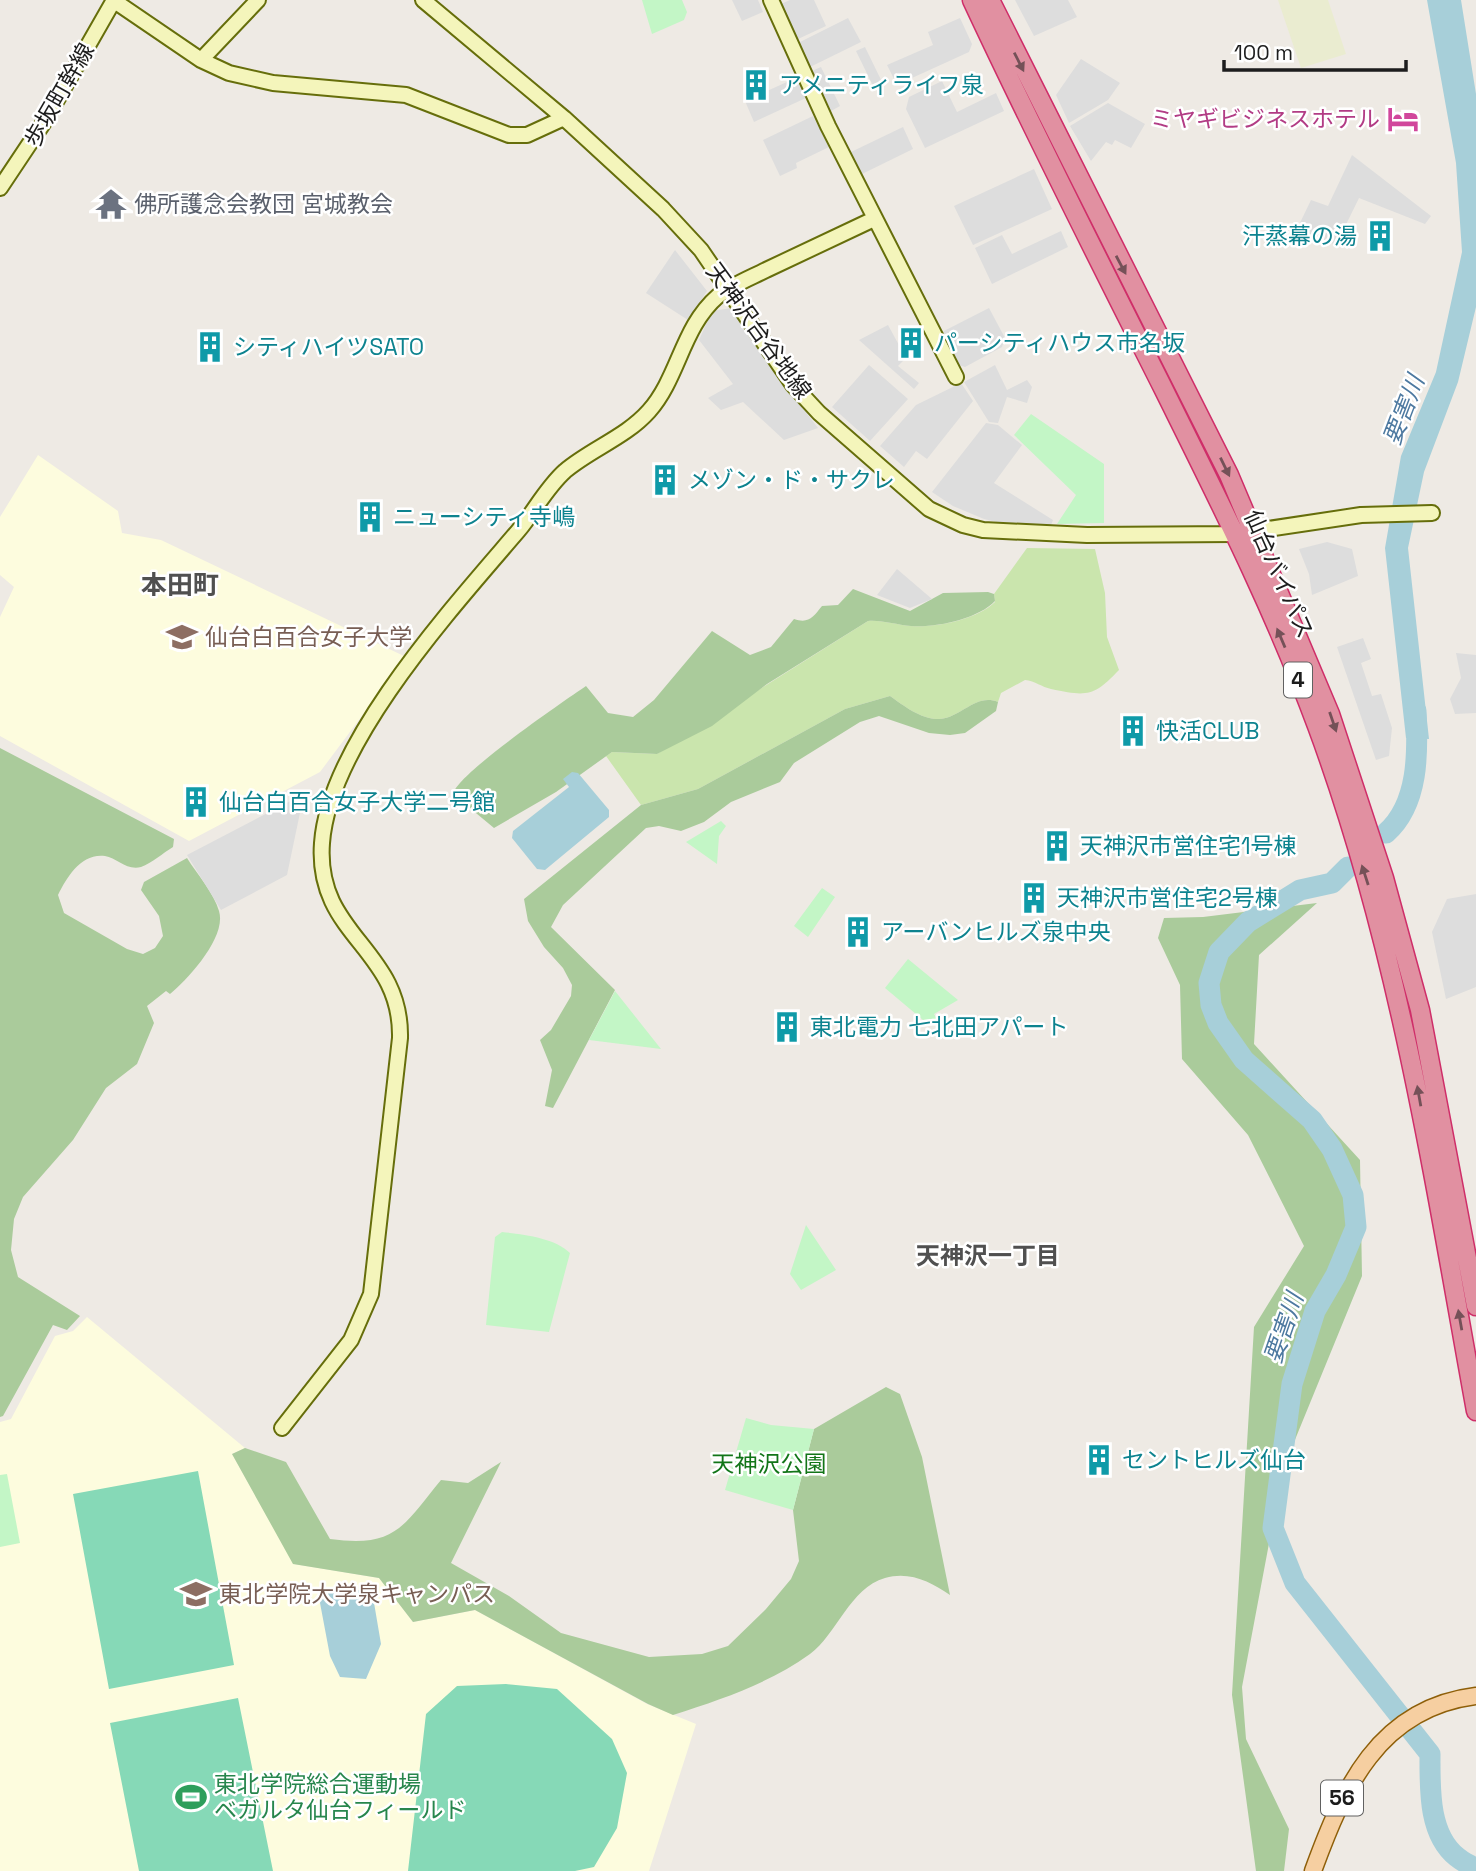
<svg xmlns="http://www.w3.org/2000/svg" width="1476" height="1871" viewBox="0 0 1476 1871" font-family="'Space Grotesk','Noto Sans JP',sans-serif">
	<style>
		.education { fill: #fdfcde }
		.farmland { fill: #eaecd0 }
		.grass { fill: #cae5ad }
		.forest { fill: #aacb9b }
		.park { fill: #c3f6c6 }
		.pitch { fill: #86d9b7 }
		.parking { fill: #ddd }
		.water { fill: #a7cfd9 }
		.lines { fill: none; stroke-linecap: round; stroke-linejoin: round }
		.river { stroke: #a7cfd9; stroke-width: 21 }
		.secondary-casing { stroke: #666e0b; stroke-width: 18 }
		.primary-casing { stroke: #8e5f09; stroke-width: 19 }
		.highway-casing { stroke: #cf2e69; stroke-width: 21 }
		.secondary { stroke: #f4f5bb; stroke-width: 14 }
		.primary { stroke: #f6cfa1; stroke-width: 16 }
		.highway { stroke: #e190a1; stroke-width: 18 }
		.oneway { fill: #755158 }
		.labels { text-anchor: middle; stroke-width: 5; stroke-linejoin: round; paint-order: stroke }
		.shield { fill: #fff; stroke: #616161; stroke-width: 2 }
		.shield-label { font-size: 21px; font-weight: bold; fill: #1d1d1d }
		.culture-label { font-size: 23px; fill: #0d838f; stroke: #fff; text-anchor: start }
		.street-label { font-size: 23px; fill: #1d1d1d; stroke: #fff }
		.hotel-label { font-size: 23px; fill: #b23c85; stroke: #fff; text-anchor: end }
		.worship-label { font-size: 23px; fill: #5b616d; stroke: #fff; text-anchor: start }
		.education-label { font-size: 23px; fill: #785e54; stroke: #fff; text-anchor: start }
		.park-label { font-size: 23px; fill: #127518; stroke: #fff }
		.leisure-label { font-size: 23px; fill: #27864d; stroke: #fff; text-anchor: start }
		.water-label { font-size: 24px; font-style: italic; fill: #4d79a0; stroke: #fff }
		.neighbourhood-label { font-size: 24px; font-weight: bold; fill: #505050; stroke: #fff }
		.quarter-label { font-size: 26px; font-weight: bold; fill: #505050; stroke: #fff }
	</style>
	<rect width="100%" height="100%" fill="#eeeae4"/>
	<path class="education" d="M38,455L118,511L122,533L161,540L406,657L320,772L189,841L0,736V617L14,587L0,575V517Z
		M87,1317L245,1448L232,1454L294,1564L379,1578L413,1622L475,1610L647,1704L696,1724L649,1871H0V1422L11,1419L55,1336L73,1331Z"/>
	<path class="farmland" d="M1278,0H1328L1346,54L1301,68Z"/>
	<path class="grass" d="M1027,548L1095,549L1105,593L1107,637L1119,670C1094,696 1088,697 1051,689C1042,687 1035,681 1025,680L1001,693L998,702C976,693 962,717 940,719C922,720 904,706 890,696L845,709L698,789L641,805L606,756L612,752L657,754L868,621C883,620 896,625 911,626C936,628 978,619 995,602L994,594Z"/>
	<path class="forest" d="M853,589L910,611L943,593L988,592L994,594L995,601C978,619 936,628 911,626C896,625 883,620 868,621L767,684L712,726L657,754L612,752L556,792L494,828L453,794C457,774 564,701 586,686L608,713L633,717L654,700L712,631L750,655L771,647L794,619C809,624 813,617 822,606L838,605Z
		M890,696C904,706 922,720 940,719C962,717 976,693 998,702L996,711L965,733L950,735L929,733L879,716L860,722L794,763L780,782L731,802L704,822L681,831L659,826L646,828L563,905L551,927L615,990L553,1108L545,1106L552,1070L540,1040L551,1030L571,996L572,985L563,968L544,947L528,921L524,899L641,805L698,789L845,709Z
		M0,748L174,839L173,847C163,853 152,863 141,867C127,871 117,858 105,856C81,853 67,877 58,895L64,913L127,949L143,954L155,948L163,936L159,916L141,890L144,882L187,858C197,874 214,893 219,911C227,937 188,979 170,994L166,991L147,1006L154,1023L137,1064L106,1088L73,1140L23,1197L14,1219L11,1250L18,1277L80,1316L67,1330L53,1325L3,1416L0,1417Z
		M1317,903L1259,955L1254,1044L1360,1160L1362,1276L1283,1469L1242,1687L1246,1739L1289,1829L1284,1871H1256L1232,1695L1254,1327L1304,1246L1248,1135L1182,1059L1180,985L1158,938L1164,918L1203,917Z
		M886,1387L900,1394L922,1457L950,1595C931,1582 910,1571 885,1578C850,1588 837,1634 810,1654C768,1684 722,1699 673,1715L648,1704L475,1610L413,1622L379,1578L293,1564L232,1454L245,1448L286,1462L330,1539C396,1548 403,1526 441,1480L468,1483L501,1462L451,1563L509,1596L561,1633L649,1657L702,1654L728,1646L766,1609L791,1579L799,1561L793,1510L814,1429Z"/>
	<path class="park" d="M642,0H682L687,12L684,20L652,34Z
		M1031,414L1104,464V523L1057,524L1076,495L1014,435Z
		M721,821L726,826L719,836L717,864L686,842Z
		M822,888L835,897L808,937L794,926Z
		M908,959L958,1000L934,1014L937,1019L929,1025L885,988Z
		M615,991L661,1049L589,1040Z
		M806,1225L836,1270L801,1290L790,1274Z
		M502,1232C522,1234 556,1238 570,1253L549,1332L486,1325L495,1237Z
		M746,1418L771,1425L814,1429L793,1510L725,1490Z
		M7,1474L20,1543L0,1547V1475Z"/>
	<path class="pitch" d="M198,1471L234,1665L109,1689L73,1494Z
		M506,1684L557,1689L612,1739L627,1773L617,1828L594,1867L575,1871H408L426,1714L457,1686Z
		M238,1698L273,1871H139L110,1723Z"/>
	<path class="parking" d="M732,0H758L763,12L742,21Z
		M790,0H814L826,26L798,39L781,4Z
		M1015,0H1068L1077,17L1034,36Z
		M848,18L861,42L810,67L798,43Z
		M960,18L972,44L969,52L901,83L895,81L887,65L933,45L928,32Z
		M865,47L884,86L875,90L856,51Z
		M1081,59L1120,83L1108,100L1069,123L1056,95Z
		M821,67L840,106L831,111L812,71Z
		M798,77L808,97L754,122L745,101Z
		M942,81L957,112L996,93L1004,111L925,148L906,109L909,97Z
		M1108,103L1145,124L1131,148L1115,140L1112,145L1106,142L1091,161L1070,126Z
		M813,116L829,147L796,163L797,168L780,176L763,140Z
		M903,127L913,149L862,174L851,152Z
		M1352,155L1431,216L1425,224L1359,198L1336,245L1297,229L1311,200L1328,206Z
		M1034,169L1052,209L973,245L954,206Z
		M1061,231L1068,247L992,284L975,248L1002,235L1012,254Z
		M675,250L707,291L688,320L646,293Z
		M732,308L767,362L818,428L784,440L743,402L721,410L708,398L733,384L699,340L712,311Z
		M989,308L1005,338L1002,347L965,367L956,364L940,333Z
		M888,325L906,358L898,366L919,383L914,389L859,340Z
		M869,365L908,399L870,441L832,407Z
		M995,365L1007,390L1027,380L1032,387L1027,403L1007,397L998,423L989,422L964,382Z
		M961,383L973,401L927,459L916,451L904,467L880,446L916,405Z
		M986,423L998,425L1022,445L994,483L1053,520L1051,525H1009L984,519L953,506L932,492Z
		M1327,542L1352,549L1358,576L1312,595L1309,574L1299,549Z
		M897,569L932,599L910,608L877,595Z
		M1363,638L1371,659L1361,663L1372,696L1381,694L1392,728L1389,756L1376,760L1337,647Z
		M1456,653L1476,655V713L1455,714L1450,699L1461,678Z
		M296,798L301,808L287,875L221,910L187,855Z
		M1476,894V987L1446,999L1432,932L1447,899Z"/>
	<path class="water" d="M1427,0H1461L1476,94V307L1458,382L1424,472L1408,548L1429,739L1406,738L1385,548L1401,456L1436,372L1462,252L1456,163Z
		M572,772L578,773L609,810V817L545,870L537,869L512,838L513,831L569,787L563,779Z
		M317,1587L372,1591L381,1644L366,1679L340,1677L330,1656Z"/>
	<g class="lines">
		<path class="river" d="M1386,833C1419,804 1418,752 1416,711
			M1348,867L1332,883L1300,890L1248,922L1219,952L1209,983L1211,1005L1218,1023L1244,1060L1312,1120L1332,1149L1353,1195L1356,1227L1336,1275L1315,1311L1292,1384L1273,1528L1295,1583L1430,1754C1430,1788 1428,1834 1457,1857C1463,1862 1470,1865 1476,1869"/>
		<defs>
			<path id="secondary" d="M113,0L201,60L229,73L273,83L406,95L509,135H527L564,118
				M423,0L564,118L663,209L701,250L793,385L819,413L929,509L963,525L983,530L1087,535L1235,534L1361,515L1432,513
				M771,0L828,126L956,377
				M201,60L258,0
				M0,188L46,119L114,0
				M282,1428L351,1340L371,1294L400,1038C402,948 315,936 322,843C329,743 453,607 518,531C534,512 546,488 565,471C591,449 626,437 649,411C679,377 682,327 718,296C732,285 750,278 766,270C802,253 838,236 874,219"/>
			<path id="primary" d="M1313,1871C1343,1789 1378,1708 1476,1696"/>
			<path id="highway" d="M972,0C1033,131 1098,259 1163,388C1218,499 1274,609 1317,726C1399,947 1434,1180 1476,1411
				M990,0L1229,475L1330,714L1384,878L1420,1010L1476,1306"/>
		</defs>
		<use href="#secondary" class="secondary-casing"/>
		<use href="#primary" class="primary-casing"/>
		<use href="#highway" class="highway-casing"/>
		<use href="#secondary" class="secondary"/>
		<use href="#primary" class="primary"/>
		<use href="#highway" class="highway"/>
	</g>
	<defs><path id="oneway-solid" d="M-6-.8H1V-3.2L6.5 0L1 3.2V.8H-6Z" transform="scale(1.75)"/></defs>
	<g class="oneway">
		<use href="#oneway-solid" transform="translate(1019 62) rotate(63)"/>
		<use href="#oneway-solid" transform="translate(1121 265) rotate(62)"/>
		<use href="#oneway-solid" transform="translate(1225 467) rotate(64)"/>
		<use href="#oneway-solid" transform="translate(1281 638) rotate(-113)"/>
		<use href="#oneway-solid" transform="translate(1333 722) rotate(71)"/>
		<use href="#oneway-solid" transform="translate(1365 875) rotate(-108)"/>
		<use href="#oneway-solid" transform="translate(1419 1096) rotate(-100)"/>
		<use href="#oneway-solid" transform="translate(1460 1320) rotate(-100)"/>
	</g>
	<defs>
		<symbol id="building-bare" viewBox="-9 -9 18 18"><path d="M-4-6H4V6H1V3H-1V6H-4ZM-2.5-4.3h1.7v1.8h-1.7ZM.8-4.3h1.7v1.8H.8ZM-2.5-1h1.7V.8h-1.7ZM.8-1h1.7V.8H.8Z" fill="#0f9aa8" stroke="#fff" stroke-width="2.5" paint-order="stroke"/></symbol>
		<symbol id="hotel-bare" viewBox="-9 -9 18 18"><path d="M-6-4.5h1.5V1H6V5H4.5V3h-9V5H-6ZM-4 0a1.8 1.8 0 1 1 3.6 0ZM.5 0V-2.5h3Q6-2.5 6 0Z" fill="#d1479c" stroke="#fff" stroke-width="2.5" paint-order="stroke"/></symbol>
		<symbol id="temple-bare" viewBox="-9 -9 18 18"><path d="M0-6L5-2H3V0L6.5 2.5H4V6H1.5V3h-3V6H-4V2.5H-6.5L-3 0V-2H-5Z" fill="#6b7280" stroke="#fff" stroke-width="2.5" paint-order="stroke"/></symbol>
		<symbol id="school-bare" viewBox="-9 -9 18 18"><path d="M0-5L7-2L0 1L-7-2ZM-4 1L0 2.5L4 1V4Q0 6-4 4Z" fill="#8d6e63" stroke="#fff" stroke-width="2.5" paint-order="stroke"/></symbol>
		<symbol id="university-bare" viewBox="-9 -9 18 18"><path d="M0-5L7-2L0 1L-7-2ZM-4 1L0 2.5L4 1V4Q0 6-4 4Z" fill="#8d6e63" stroke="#fff" stroke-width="2.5" paint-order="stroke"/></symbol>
		<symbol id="stadium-bare" viewBox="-9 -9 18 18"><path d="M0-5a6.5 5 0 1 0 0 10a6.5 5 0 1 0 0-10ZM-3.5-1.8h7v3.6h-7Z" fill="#2e9e5b" stroke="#fff" stroke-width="2.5" paint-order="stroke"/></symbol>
	</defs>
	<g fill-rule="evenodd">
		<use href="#building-bare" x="734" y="63" width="44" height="44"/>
		<use href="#hotel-bare" x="1381" y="97" width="44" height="44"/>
		<use href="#temple-bare" x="89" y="182" width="44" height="44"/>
		<use href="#building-bare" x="1358" y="214" width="44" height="44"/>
		<use href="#building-bare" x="889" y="321" width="44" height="44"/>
		<use href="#building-bare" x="188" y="325" width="44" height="44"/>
		<use href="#building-bare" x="643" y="458" width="44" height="44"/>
		<use href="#building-bare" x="348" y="495" width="44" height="44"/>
		<use href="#school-bare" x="160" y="615" width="44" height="44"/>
		<use href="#building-bare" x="1111" y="709" width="44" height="44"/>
		<use href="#building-bare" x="174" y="780" width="44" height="44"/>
		<use href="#building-bare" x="1035" y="824" width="44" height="44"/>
		<use href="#building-bare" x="1012" y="876" width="44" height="44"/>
		<use href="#building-bare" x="836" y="910" width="44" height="44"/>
		<use href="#building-bare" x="765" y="1005" width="44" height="44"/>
		<use href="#building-bare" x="1077" y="1438" width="44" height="44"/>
		<use href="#university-bare" x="174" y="1572" width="44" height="44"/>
		<use href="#stadium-bare" x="169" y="1775" width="44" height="44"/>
	</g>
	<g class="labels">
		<g class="shield">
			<rect x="1284" y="662.5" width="28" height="35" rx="5"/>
			<rect x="1321" y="1780.5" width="42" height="35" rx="5"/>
		</g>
		<g class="shield-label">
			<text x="1298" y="687">4</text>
			<text x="1342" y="1805">56</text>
		</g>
		<g class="culture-label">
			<text x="779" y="93">アメニティライフ泉</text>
			<text x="1357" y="244" text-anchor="end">汗蒸幕の湯</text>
			<text x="934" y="351">パーシティハウス市名坂</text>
			<text x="233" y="355">シティハイツSATO</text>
			<text x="688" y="488">メゾン・ド・サクレ</text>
			<text x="393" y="525">ニューシティ寺嶋</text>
			<text x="1156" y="739">快活CLUB</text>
			<text x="219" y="810">仙台白百合女子大学二号館</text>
			<text x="1080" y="854">天神沢市営住宅1号棟</text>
			<text x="1057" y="906">天神沢市営住宅2号棟</text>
			<text x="881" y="940">アーバンヒルズ泉中央</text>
			<text x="810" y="1035">東北電力 七北田アパート</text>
			<text x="1122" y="1468">セントヒルズ仙台</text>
		</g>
		<g class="street-label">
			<text transform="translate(59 95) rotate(-60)" y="8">歩坂町幹線</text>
			<text transform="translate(759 331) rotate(54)" y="8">天神沢台谷地線</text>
			<text transform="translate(1279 574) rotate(66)" y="8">仙台バイパス</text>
		</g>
		<g class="hotel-label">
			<text x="1380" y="127">ミヤギビジネスホテル</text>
		</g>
		<g class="worship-label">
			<text x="134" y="212">佛所護念会教団 宮城教会</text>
		</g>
		<g class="education-label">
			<text x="205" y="645">仙台白百合女子大学</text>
			<text x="219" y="1602">東北学院大学泉キャンパス</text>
		</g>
		<g class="park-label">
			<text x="769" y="1472">天神沢公園</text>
		</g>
		<g class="leisure-label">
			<text x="214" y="1792">東北学院総合運動場<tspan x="214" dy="26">ベガルタ仙台フィールド</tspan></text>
		</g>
		<g class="water-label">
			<text transform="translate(1404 410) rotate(-69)" y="8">要害川</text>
			<text transform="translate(1284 1328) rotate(-71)" y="8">要害川</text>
		</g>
		<g class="neighbourhood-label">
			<text x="988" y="1264">天神沢一丁目</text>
		</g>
		<g class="quarter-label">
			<text x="180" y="594">本田町</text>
		</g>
	</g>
	<path d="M1224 60v10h182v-10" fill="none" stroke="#1d1d1d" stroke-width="3.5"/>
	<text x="1234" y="60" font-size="21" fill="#1d1d1d" stroke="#ffffff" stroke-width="5" paint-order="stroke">100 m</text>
</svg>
